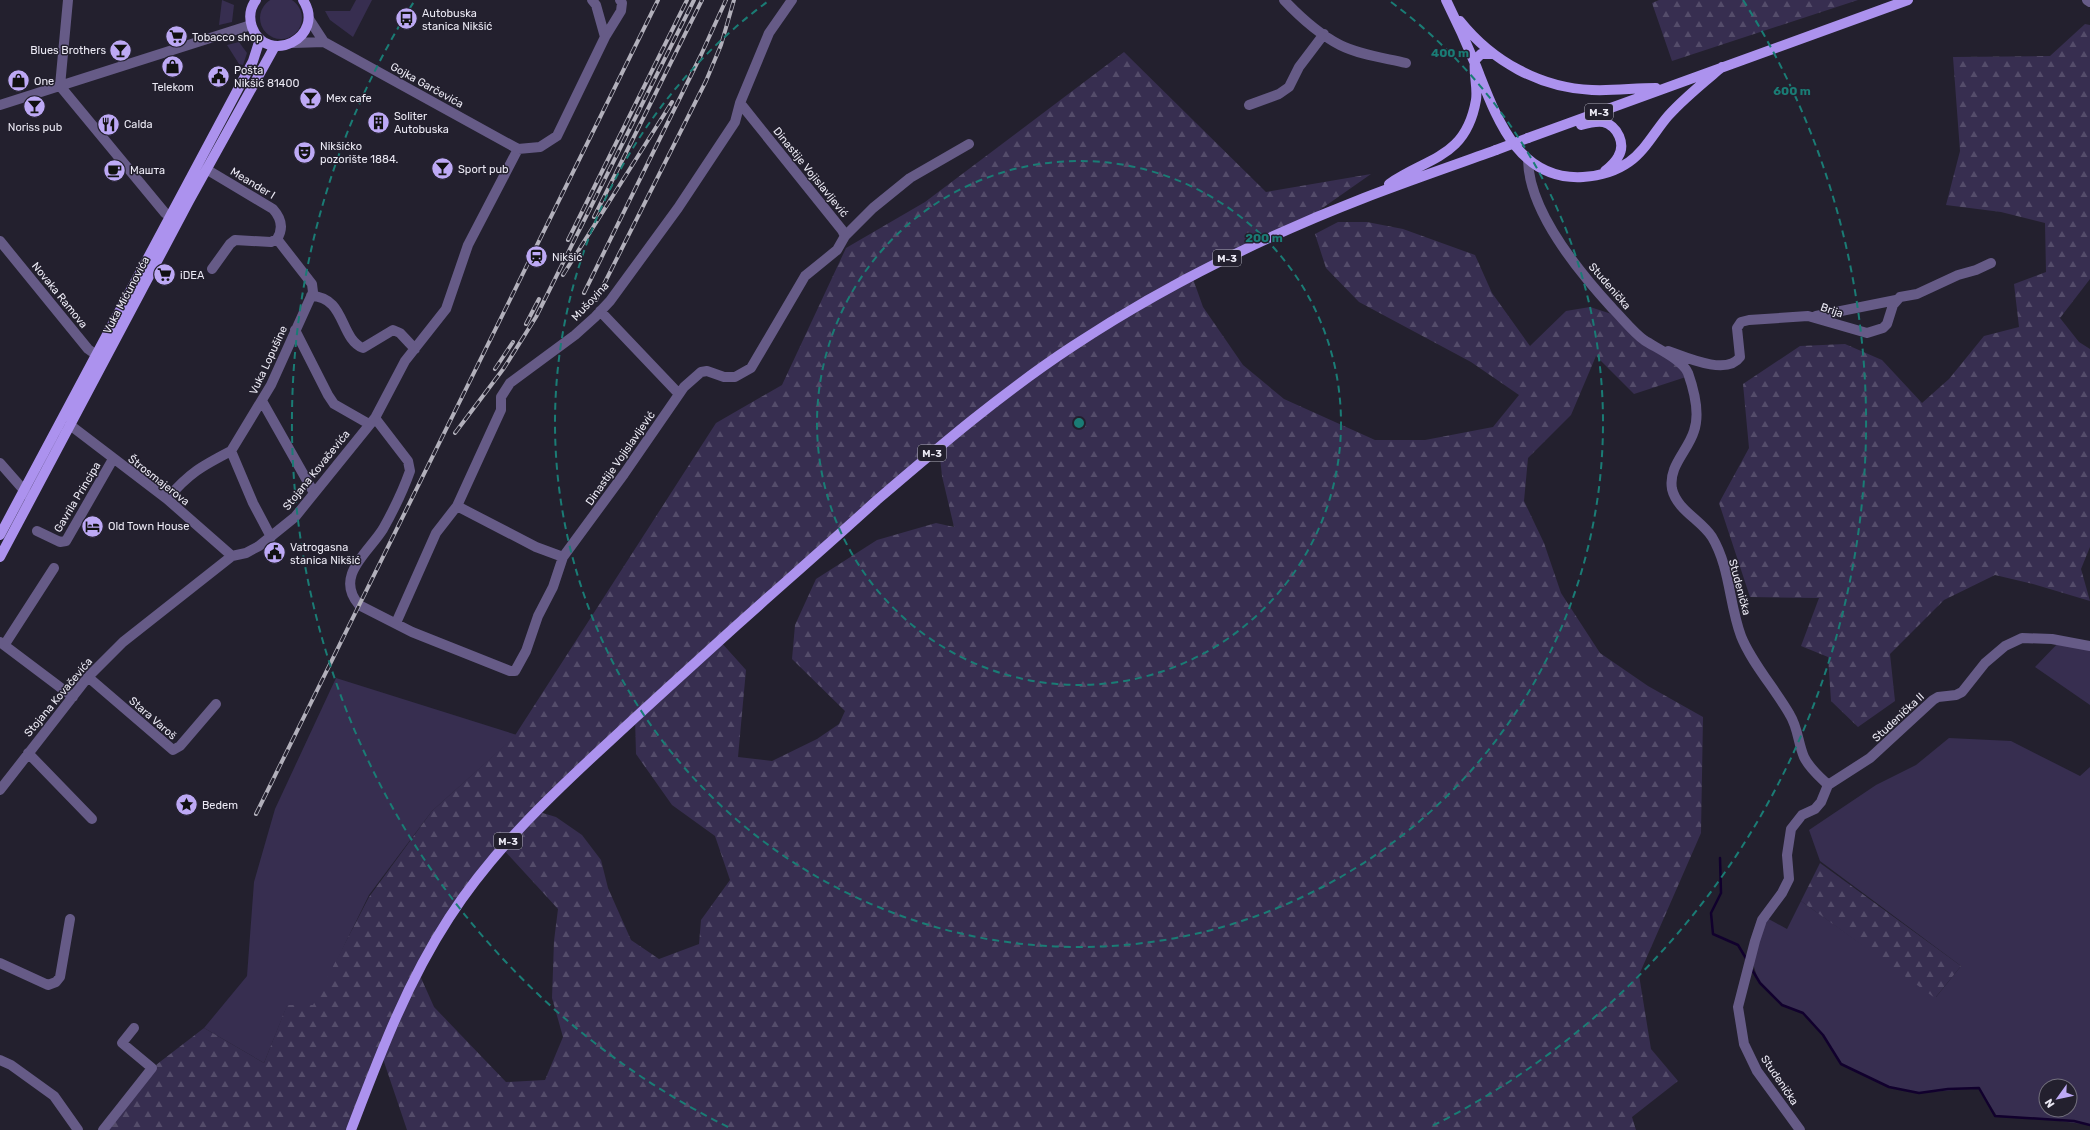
<svg xmlns="http://www.w3.org/2000/svg" width="2090" height="1130" viewBox="0 0 2090 1130" font-family="Rubik,sans-serif">
	<style>
		.grass { fill: #372e50; fill-rule: evenodd }
		.forest { fill: url(#forest-firs); fill-rule: evenodd }
		.lines { fill: none; stroke-linecap: round; stroke-linejoin: round }
		.stream { stroke: #11002d; stroke-width: 2.5 }
		.minor { stroke: #665b87; stroke-width: 10 }
		.major { stroke: #ac92ee; stroke-width: 10 }
		.rail-casing { stroke: #b2b0bb; stroke-width: 4 }
		.rail { stroke: #23202e; stroke-width: 2.5; stroke-dasharray: 8; stroke-linecap: butt }
		.major-bridge { stroke: #ac92ee; stroke-width: 10 }
		.ring { fill: none; stroke: #1a7c75; stroke-width: 2; stroke-dasharray: 7 5 }
		.labels { text-anchor: middle; stroke-width: 3; stroke-linejoin: round; paint-order: stroke }
		.shield { fill: #23202e; stroke: #afadb9; stroke-width: 1 }
		.shield-label { font-size: 10px; font-weight: bold; fill: #ebe9f4 }
		.poi-label { font-size: 11px; fill: #ebe9f4; stroke: #23202e; text-anchor: start }
		.street-label { font-size: 11px; fill: #ebe9f4; stroke: #23202e }
		.centre { fill: #1a7c75; stroke: #23202e; stroke-width: 2 }
		.ring-label { font-size: 12px; text-anchor: middle; font-weight: bold; fill: #1a7c75; stroke: #23202e; stroke-width: 3; stroke-linejoin: round; paint-order: stroke }
	</style>
	<defs>
		<pattern id="forest-firs" width="22" height="20" patternUnits="userSpaceOnUse"><rect width="22" height="20" fill="#372e50"/><path d="M5 1l3.5 6h-7zM16 11l3.5 6h-7z" fill="#544c6a"/></pattern>
	</defs>
	<rect width="100%" height="100%" fill="#23202e"/>
	<path class="grass" d="M260 18a21 21 0 1 1 42 0a21 21 0 1 1-42 0Z
		M222,0L234,5L232,22L219,25Z
		M356,0H372L353,37L330,20L325,11H350Z
		M239,42L247,53L243,65L239,64L227,45Z
		M2061,640L2090,646V705L2035,667Z
		M336,678L517,735L432,811L369,895L315,1005L287,1006L264,1063L204,1028L247,976L254,882L275,809Z
		M1949,738L2011,741L2080,776L2090,767V1125L2037,1118L1997,1116L1979,1088L1919,1093L1889,1087L1841,1064L1826,1039L1803,1013L1782,1005L1759,983L1751,957L1765,917L1787,929L1801,901L1936,997L1961,966L1820,861L1809,830L1876,785L1916,765ZM2046,1086H2070V1110H2046Z"/>
	<path class="forest" d="M1659,0H1858L1672,61L1652,3Z
		M2085,24L2090,25V279L2060,318L2079,342L2090,349V547L2081,569L2090,601L2033,584L1995,575L1944,600L1890,654L1895,701L1858,727L1831,701L1828,657L1801,646L1819,598L1750,597L1719,503L1749,448L1743,384L1800,346L1845,344L1882,360L1922,403L1949,379L1984,336L2019,327L2014,284L2046,272L2045,223L2001,212L1946,205L1960,151L1953,57L2050,56Z
		M1124,52L1266,192L1371,174L1294,228L1192,276L1203,307L1243,365L1284,399L1375,440H1425L1493,427L1519,395L1471,362L1359,302L1326,268L1315,234L1338,222H1367L1403,229L1475,255L1492,293L1530,346L1566,311L1590,307L1621,317L1689,376L1634,394L1596,356L1571,415L1528,458L1524,501L1544,543L1561,593L1600,653L1648,686L1703,717L1701,833L1639,975L1651,1049L1678,1081L1632,1117L1636,1130H407L381,1053L350,1130H101L152,1068L204,1028L264,1063L287,1005H313L369,897L432,811L514,737L716,423L782,385L846,248L925,202ZM939,448L942,476L954,527L936,523L877,540L816,579L795,625L792,659L845,711L839,724L817,739L772,761L738,757L746,670L720,641ZM635,718L636,754L672,805L715,836L730,880L701,920L699,944L659,959L631,940L608,888L601,860L582,835L556,817L536,811ZM502,848L558,909L554,941L552,998L563,1037L545,1080L506,1082L434,1007L418,971Z
		M1820,863L1961,966L1935,998L1801,901Z"/>
	<g class="lines">
		<path class="stream" d="M1720,858L1721,893L1711,913L1713,934L1738,945L1747,960
			M1751,968L1760,983L1782,1005L1803,1013L1823,1035L1841,1064L1889,1087L1919,1093L1948,1089L1979,1088L1995,1116L2074,1121L2090,1125"/>
		<path class="minor" d="M592,0L596,5L605,37
			M1284,0C1300,17 1319,34 1340,45C1360,55 1385,58 1406,63
			M2087,0L2090,2
			M309,19L324,42L518,149
			M293,43L324,42
			M60,86L165,213L176,220
			M60,86L68,0
			M740,103L842,230L845,236
			M0,105L251,25
			M1249,105L1279,94L1289,87L1299,67L1324,34
			M518,149L540,147L557,136L605,37L621,11L622,3L620,0
			M1528,160C1529,212 1579,272 1613,309C1623,319 1633,332 1644,340C1656,348 1683,360 1688,373C1694,390 1700,414 1694,431C1688,451 1668,466 1672,489C1677,510 1701,520 1712,537C1730,567 1729,604 1741,636C1751,662 1776,690 1790,715C1798,728 1798,743 1804,757C1809,768 1820,777 1828,785L1821,802L1815,809L1802,815L1791,829L1787,855L1789,879L1782,893L1762,920L1755,941L1738,1007L1744,1044L1757,1071L1800,1130
			M206,169L273,209C281,218 284,228 277,239L271,242L235,240L230,244L212,269
			M0,241L88,349L102,359
			M311,296C346,297 339,338 363,348L393,330L400,333L415,349
			M600,311L679,394
			M1816,316L1896,300
			M295,330L328,395L334,404L369,424
			M1668,351C1685,357 1727,376 1740,357L1737,328L1741,322L1749,320L1808,316L1867,333L1883,328L1887,324L1893,305L1900,297L1917,294L1958,275L1976,270L1991,263
			M262,401L314,493
			M375,418L408,461L410,471C404,488 392,513 383,529C368,553 334,576 359,605L412,632L510,671H515L526,651L538,616L553,587L563,557L624,474L684,387L701,372L707,371L724,377H735L751,368L805,276L837,250L845,236L873,208L910,178L969,144
			M70,425L167,499L232,556
			M0,463L29,496
			M167,499C189,473 202,466 231,451
			M457,506L536,547L563,557
			M37,531L60,542L66,541L113,459
			M271,537L253,503L231,451L271,385L313,292L312,284L277,239
			M396,623L436,533L457,506L495,423L501,410V397L510,383L575,335L595,317L610,301L678,208L735,122L740,103L769,33L792,0
			M0,642L73,697
			M5,644L54,568
			M88,677L173,750L180,746L216,704
			M28,753L92,819
			M1828,785L1870,758L1933,700L1938,697L1956,695L1962,692L1985,663L2005,646L2022,638L2052,639L2090,646
			M0,790L88,677L123,642L232,556L246,553L259,546L295,517L375,418L405,361L446,309L468,245L518,149
			M0,963L48,985L56,982L60,977L70,919
			M0,1060L11,1065L54,1096L78,1130
			M103,1130L152,1068L122,1043L134,1028"/>
		<path class="major" d="M256,0C250,8 249,18 252,27C267,67 327,37 303,0
			M1446,0C1457,22 1467,44 1476,66C1496,116 1517,181 1583,177C1599,176 1615,172 1629,162C1645,151 1655,131 1668,116C1684,98 1703,83 1722,67
			M1460,21C1492,61 1540,88 1592,90C1613,91 1635,88 1656,88
			M1581,125C1588,123 1595,121 1603,122C1618,126 1626,144 1618,157C1615,163 1610,167 1605,171
			M1528,138L1908,0
			M1389,184C1428,157 1466,158 1476,100C1478,87 1473,73 1475,60L1481,54H1493
			M0,535L253,61L260,39
			M0,557L189,201L275,46
			M351,1130C379,1057 406,984 449,918C493,850 551,795 611,740C653,701 695,663 737,625C784,583 831,542 877,500C940,446 1003,392 1073,346C1164,286 1263,237 1364,198C1408,181 1452,166 1496,150"/>
		<defs>
			<path id="rail" d="M594,217L702,0
				M568,240L687,0
				M563,275L672,102
				M584,293L701,55L726,0
				M596,300L706,81L721,45L734,0
				M526,324L539,299
				M495,369L513,342
				M455,433L504,368L536,317L694,0
				M256,814L658,0"/>
		</defs>
		<use href="#rail" class="rail-casing"/>
		<use href="#rail" class="rail"/>
		<path class="major-bridge" d="M1496,150L1528,138"/>
	</g>
	<g class="ring">
		<circle cx="1079" cy="423" r="262"/>
		<path d="M1391 2A524 524 0 1 1 767 2"/>
		<path d="M728 1127A787 787 0 0 1 415 0M1743 0A787 787 0 0 1 1430 1127"/>
	</g>
	<defs>
		<symbol id="bus-disc" viewBox="-11 -11 22 22"><circle r="9.5" fill="#bda9f5" stroke="#23202e"/><path d="M-5-6H5V4H4V6H2V4H-2V6H-4V4H-5ZM-3.5-4V0h7V-4ZM-3.5 1.2v1.5H-2V1.2ZM2 1.2v1.5H3.5V1.2Z" fill="#111"/></symbol>
		<symbol id="supermarket-disc" viewBox="-11 -11 22 22"><circle r="9.5" fill="#bda9f5" stroke="#23202e"/><path d="M-6-5.5h2.5l.6 2H6L4.5 2H-2.5L-4.4-4H-6ZM-1.5 3.2a1.3 1.3 0 1 0 .1 0ZM3 3.2a1.3 1.3 0 1 0 .1 0Z" fill="#111"/></symbol>
		<symbol id="bar-disc" viewBox="-11 -11 22 22"><circle r="9.5" fill="#bda9f5" stroke="#23202e"/><path d="M-6-5H6L.8 .8V4.5H3.5V6h-7V4.5H-.8V.8Z" fill="#111"/></symbol>
		<symbol id="shop-disc" viewBox="-11 -11 22 22"><circle r="9.5" fill="#bda9f5" stroke="#23202e"/><path d="M-5-2.5h2.3a2.7 3.5 0 0 1 5.4 0H5L5.5 6h-11ZM-1.5-2.5h3a1.5 2.3 0 0 0-3 0Z" fill="#111"/></symbol>
		<symbol id="civic-disc" viewBox="-11 -11 22 22"><circle r="9.5" fill="#bda9f5" stroke="#23202e"/><path d="M-.6-6.5H3V-4.5H.6V-3L4-1V1h2V6H-6V1h2V-1L-.6-3ZM-1.2 2.5V6h2.4V2.5Z" fill="#111"/></symbol>
		<symbol id="building-disc" viewBox="-11 -11 22 22"><circle r="9.5" fill="#bda9f5" stroke="#23202e"/><path d="M-4-6H4V6H1V3H-1V6H-4ZM-2.5-4.3h1.7v1.8h-1.7ZM.8-4.3h1.7v1.8H.8ZM-2.5-1h1.7V.8h-1.7ZM.8-1h1.7V.8H.8Z" fill="#111"/></symbol>
		<symbol id="restaurant-disc" viewBox="-11 -11 22 22"><circle r="9.5" fill="#bda9f5" stroke="#23202e"/><path d="M-5-6h1v4h1v-4h1v4h1v-4h1v5L-1.5 .5V6h-2V.5L-5-1ZM5-6V6H3V1.5H1.5Q1.5-4 5-6Z" fill="#111"/></symbol>
		<symbol id="theatre-disc" viewBox="-11 -11 22 22"><circle r="9.5" fill="#bda9f5" stroke="#23202e"/><path d="M-5-5.5Q0-4 5-5.5V0Q5 5 0 6Q-5 5-5 0ZM-3.3-2.5H-1v1.5H-3.3ZM1-2.5H3.3v1.5H1ZM-2.8 1Q0 5.5 2.8 1Z" fill="#111"/></symbol>
		<symbol id="cafe-disc" viewBox="-11 -11 22 22"><circle r="9.5" fill="#bda9f5" stroke="#23202e"/><path d="M-5.5-4.5H6V0H3Q3 3.5 0 3.5H-2.5Q-5.5 3.5-5.5 0ZM3-3.2v2h1.7v-2ZM-6 4.5H4V6H-6Z" fill="#111"/></symbol>
		<symbol id="station-disc" viewBox="-11 -11 22 22"><circle r="9.5" fill="#bda9f5" stroke="#23202e"/><path d="M-3-6H3Q5-6 5-4V2Q5 4 3 4L4.5 6H3L1.5 4h-3L-3 6H-4.5L-3 4Q-5 4-5 2V-4Q-5-6-3-6ZM-3.5-4v3h7v-3ZM-3.5 1v1.5H-2V1ZM2 1v1.5H3.5V1Z" fill="#111"/></symbol>
		<symbol id="hotel-disc" viewBox="-11 -11 22 22"><circle r="9.5" fill="#bda9f5" stroke="#23202e"/><path d="M-6-4.5h1.5V1H6V5H4.5V3h-9V5H-6ZM-4 0a1.8 1.8 0 1 1 3.6 0ZM.5 0V-2.5h3Q6-2.5 6 0Z" fill="#111"/></symbol>
		<symbol id="sight-disc" viewBox="-11 -11 22 22"><circle r="9.5" fill="#bda9f5" stroke="#23202e"/><path d="M0-6L1.8-2.2L6-1.7L2.9 1.2L3.7 5.4L0 3.3L-3.7 5.4L-2.9 1.2L-6-1.7L-1.8-2.2Z" fill="#111"/></symbol>
	</defs>
	<g fill-rule="evenodd">
		<use href="#bus-disc" x="394" y="6" width="25" height="25"/>
		<use href="#supermarket-disc" x="164" y="24" width="25" height="25"/>
		<use href="#bar-disc" x="108" y="38" width="25" height="25"/>
		<use href="#shop-disc" x="160" y="54" width="25" height="25"/>
		<use href="#civic-disc" x="206" y="64" width="25" height="25"/>
		<use href="#shop-disc" x="6" y="68" width="25" height="25"/>
		<use href="#bar-disc" x="298" y="86" width="25" height="25"/>
		<use href="#bar-disc" x="22" y="94" width="25" height="25"/>
		<use href="#building-disc" x="366" y="110" width="25" height="25"/>
		<use href="#restaurant-disc" x="96" y="112" width="25" height="25"/>
		<use href="#theatre-disc" x="292" y="140" width="25" height="25"/>
		<use href="#bar-disc" x="430" y="156" width="25" height="25"/>
		<use href="#cafe-disc" x="102" y="158" width="25" height="25"/>
		<use href="#station-disc" x="524" y="244" width="25" height="25"/>
		<use href="#supermarket-disc" x="152" y="262" width="25" height="25"/>
		<use href="#hotel-disc" x="80" y="514" width="25" height="25"/>
		<use href="#civic-disc" x="262" y="540" width="25" height="25"/>
		<use href="#sight-disc" x="174" y="792" width="25" height="25"/>
	</g>
	<g class="labels">
		<g class="shield">
			<rect x="1585" y="104" width="28" height="16" rx="3"/>
			<rect x="1213" y="250" width="28" height="16" rx="3"/>
			<rect x="918" y="445" width="28" height="16" rx="3"/>
			<rect x="494" y="833" width="28" height="16" rx="3"/>
		</g>
		<g class="shield-label">
			<text x="1599" y="116">M-3</text>
			<text x="1227" y="262">M-3</text>
			<text x="932" y="457">M-3</text>
			<text x="508" y="845">M-3</text>
		</g>
		<g class="poi-label">
			<text x="422" y="17">Autobuska<tspan x="422" dy="13">stanica Nikšić</tspan></text>
			<text x="192" y="41">Tobacco shop</text>
			<text x="106" y="54" text-anchor="end">Blues Brothers</text>
			<text x="234" y="74">Pošta<tspan x="234" dy="13">Nikšić 81400</tspan></text>
			<text x="34" y="85">One</text>
			<text x="173" y="91" text-anchor="middle">Telekom</text>
			<text x="326" y="102">Mex cafe</text>
			<text x="394" y="120">Soliter<tspan x="394" dy="13">Autobuska</tspan></text>
			<text x="124" y="128">Calda</text>
			<text x="35" y="131" text-anchor="middle">Noriss pub</text>
			<text x="320" y="150">Nikšićko<tspan x="320" dy="13">pozorište 1884.</tspan></text>
			<text x="458" y="173">Sport pub</text>
			<text x="130" y="174">Машта</text>
			<text x="552" y="261">Nikšić</text>
			<text x="180" y="279">iDEA</text>
			<text x="108" y="530">Old Town House</text>
			<text x="290" y="551">Vatrogasna<tspan x="290" dy="13">stanica Nikšić</tspan></text>
			<text x="202" y="809">Bedem</text>
		</g>
		<g class="street-label">
			<text transform="translate(427 85) rotate(29)" y="4">Gojka Garčevića</text>
			<text transform="translate(811 172) rotate(51)" y="4">Dinastije Vojislavljević</text>
			<text transform="translate(253 183) rotate(31)" y="4">Meander I</text>
			<text transform="translate(1610 286) rotate(49)" y="4">Studenička</text>
			<text transform="translate(60 295) rotate(51)" y="4">Novaka Ramova</text>
			<text transform="translate(126 295) rotate(-62)" y="4">Vuka Mićunovića</text>
			<text transform="translate(590 301) rotate(-47)" y="4">Mušovina</text>
			<text transform="translate(1832 310) rotate(19)" y="4">Brija</text>
			<text transform="translate(268 360) rotate(-65)" y="4">Vuka Lopušine</text>
			<text transform="translate(620 458) rotate(-55)" y="4">Dinastije Vojislavljević</text>
			<text transform="translate(316 470) rotate(-51)" y="4">Stojana Kovačevića</text>
			<text transform="translate(159 480) rotate(38)" y="4">Štrosmajerova</text>
			<text transform="translate(77 497) rotate(-59)" y="4">Gavrila Principa</text>
			<text transform="translate(1740 587) rotate(75)" y="4">Studenička</text>
			<text transform="translate(58 697) rotate(-50)" y="4">Stojana Kovačevića</text>
			<text transform="translate(1898 717) rotate(-43)" y="4">Studenička II</text>
			<text transform="translate(153 718) rotate(41)" y="4">Stara Varoš</text>
			<text transform="translate(1780 1080) rotate(56)" y="4">Studenička</text>
		</g>
	</g>
	<circle cx="1079" cy="423" r="6" class="centre"/>
	<g class="ring-label">
		<text x="1450" y="57">400 m</text>
		<text x="1792" y="95">600 m</text>
		<text x="1264" y="242">200 m</text>
	</g>
	<g transform="translate(2058 1098) rotate(237)"><circle r="19" fill="#23202e" stroke="#73707d"/>
	<path d="M0-3L7 15L0 10L-7 15Z" fill="#bda9f5"/>
	<text y="-6" font-size="11" font-weight="bold" text-anchor="middle" fill="#ebe9f4">N</text>
	</g>
</svg>
